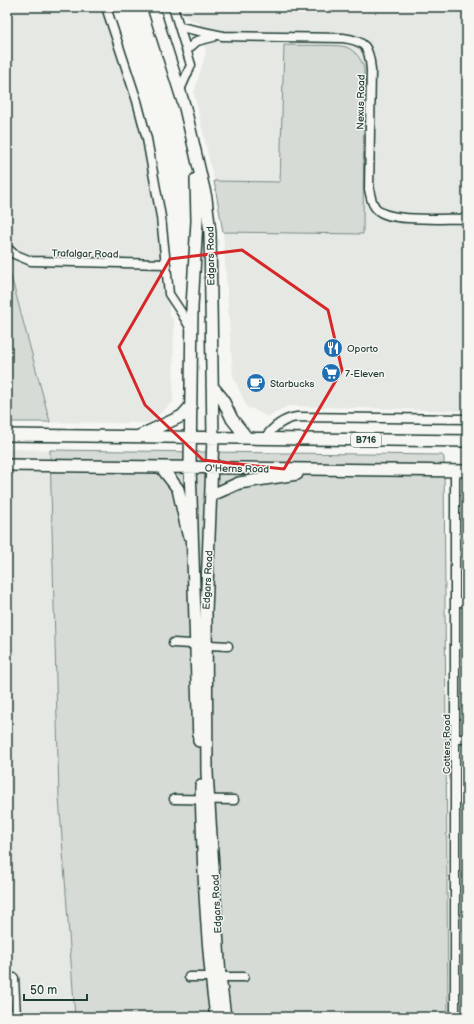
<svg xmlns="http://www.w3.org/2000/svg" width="474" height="1024" viewBox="0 0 474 1024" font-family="'Balsamiq Sans',sans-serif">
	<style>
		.built { fill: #e6e8e4 }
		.green { fill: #d6dbd6; stroke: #7a8c85 }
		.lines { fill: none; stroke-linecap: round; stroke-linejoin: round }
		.minor-casing { stroke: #1f3d34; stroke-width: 11 }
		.major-casing { stroke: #1f3d34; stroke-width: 14 }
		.minor { stroke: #f6f6f2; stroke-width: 8 }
		.major { stroke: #f6f6f2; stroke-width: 11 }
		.marked { fill: none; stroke: #d62828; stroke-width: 3; stroke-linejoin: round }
		.labels { text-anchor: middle; stroke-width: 3; stroke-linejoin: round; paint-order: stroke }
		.shield { fill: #f6f6f2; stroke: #60746d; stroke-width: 1 }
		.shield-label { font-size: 9px; font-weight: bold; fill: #1f3d34 }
		.street-label { font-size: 10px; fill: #1f3d34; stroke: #f6f6f2 }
		.poi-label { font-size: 10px; fill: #1f3d34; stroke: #f6f6f2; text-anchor: start }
	</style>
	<rect width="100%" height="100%" fill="#f6f6f2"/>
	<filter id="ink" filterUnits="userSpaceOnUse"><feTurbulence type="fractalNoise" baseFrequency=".025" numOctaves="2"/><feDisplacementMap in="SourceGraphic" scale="8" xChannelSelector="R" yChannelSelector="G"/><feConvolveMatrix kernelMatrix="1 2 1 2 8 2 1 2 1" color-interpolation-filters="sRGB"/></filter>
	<g filter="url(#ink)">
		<path class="built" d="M7,7H110L150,133L166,218L169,314L174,321L173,402L149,423L7,422Z
			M182,7H467V411L288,406L267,417L251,408L248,409L233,376L223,232L214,181L194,93L206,52L200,23L185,17Z
			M7,449L50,450L59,797L75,1017H8Z"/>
		<path class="green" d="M284,45C298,46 335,44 346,47C356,51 361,59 364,68L363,234L223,232L214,181L280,182Z
			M7,276H11L50,422H7Z
			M50,450L442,455L444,457L448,1017H75L59,797Z"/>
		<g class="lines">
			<defs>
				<path id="minor" d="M106,7L137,101L147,139L161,217L169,294L181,312L191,329
					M173,7L191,65L180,90
					M180,27L223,36L343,38C366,41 369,47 371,70L369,189C371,198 372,206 379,211C392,222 448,218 467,219
					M187,50L197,41L213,37
					M7,248L14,254L31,261L166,264
					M265,438C273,427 283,419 297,417L467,419
					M455,602H467
					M173,643L228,646
					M456,739H467
					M174,799L234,800
					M189,977H244
					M14,978L16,1017
					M455,1017V471"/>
				<path id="major" d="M153,7L185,108L206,198L210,233L213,438L206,612L207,773L220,977L225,1017
					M196,179L197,221L192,307L190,467L199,741
					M212,386L222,398L232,419L247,438
					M7,435L467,441
					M139,436L182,416L191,406
					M7,465L467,471
					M161,467L178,489L188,534
					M212,495L239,483L297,474
					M201,786C203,863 206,941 216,1017"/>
			</defs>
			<use href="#minor" class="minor-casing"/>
			<use href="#major" class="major-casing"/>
			<use href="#minor" class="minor"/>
			<use href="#major" class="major"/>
		</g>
	</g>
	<path class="marked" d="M242,250L328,310L342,370L284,469L203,460L145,405L119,347L170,259Z"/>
	<defs>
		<symbol id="restaurant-disc" viewBox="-11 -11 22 22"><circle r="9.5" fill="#1f6fb2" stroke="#f6f6f2"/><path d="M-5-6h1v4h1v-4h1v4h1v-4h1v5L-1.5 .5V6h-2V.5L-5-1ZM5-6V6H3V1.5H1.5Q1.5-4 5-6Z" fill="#fff"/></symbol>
		<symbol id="supermarket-disc" viewBox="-11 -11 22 22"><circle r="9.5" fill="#1f6fb2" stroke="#f6f6f2"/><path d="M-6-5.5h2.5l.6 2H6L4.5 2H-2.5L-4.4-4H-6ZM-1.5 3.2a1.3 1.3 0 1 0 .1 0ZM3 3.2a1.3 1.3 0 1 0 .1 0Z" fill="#fff"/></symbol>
		<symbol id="cafe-disc" viewBox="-11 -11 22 22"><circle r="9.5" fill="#1f6fb2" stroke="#f6f6f2"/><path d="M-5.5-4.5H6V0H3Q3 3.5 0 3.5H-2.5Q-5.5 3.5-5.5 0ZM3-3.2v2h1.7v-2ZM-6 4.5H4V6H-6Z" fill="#fff"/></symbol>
	</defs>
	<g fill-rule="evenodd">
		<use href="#restaurant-disc" x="322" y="337" width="22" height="22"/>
		<use href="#supermarket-disc" x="320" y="362" width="22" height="22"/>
		<use href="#cafe-disc" x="245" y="372" width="22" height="22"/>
	</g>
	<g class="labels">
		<rect class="shield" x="351" y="433" width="30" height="14" rx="3"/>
		<g class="shield-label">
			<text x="366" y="443">B716</text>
		</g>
		<g class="street-label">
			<text transform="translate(360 102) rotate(-89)" y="4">Nexus Road</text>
			<text transform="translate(85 253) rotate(1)" y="4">Trafalgar Road</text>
			<text transform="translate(210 256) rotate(-91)" y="4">Edgars Road</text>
			<text transform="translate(237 468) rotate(1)" y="4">O'Herns Road</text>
			<text transform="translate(207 580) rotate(-87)" y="4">Edgars Road</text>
			<text transform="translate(446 744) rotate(-90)" y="4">Cotters Road</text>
			<text transform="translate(216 904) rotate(-93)" y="4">Edgars Road</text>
		</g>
		<g class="poi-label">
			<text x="347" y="352">Oporto</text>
			<text x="345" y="377">7-Eleven</text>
			<text x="270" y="387">Starbucks</text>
		</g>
	</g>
	<rect width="474" height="1024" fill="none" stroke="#f6f6f2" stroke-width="24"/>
	<rect x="12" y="12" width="450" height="1000" fill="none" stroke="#1f3d34" stroke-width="1.5" filter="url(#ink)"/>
	<path d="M24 994v6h63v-6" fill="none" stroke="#1f3d34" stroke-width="2"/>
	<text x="30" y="994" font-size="12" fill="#1f3d34" stroke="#f6f6f2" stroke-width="3" paint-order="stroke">50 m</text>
</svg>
